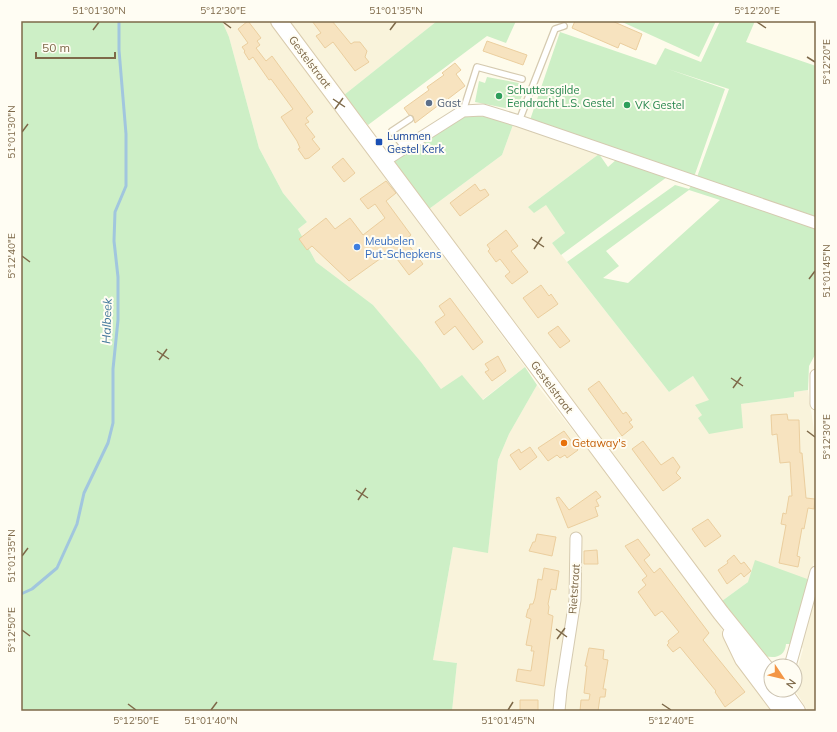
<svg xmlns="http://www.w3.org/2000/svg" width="837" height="732" viewBox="0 0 837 732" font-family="Mulish,sans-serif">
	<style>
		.residential { fill: #f9f3db }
		.green { fill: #cdefc6; fill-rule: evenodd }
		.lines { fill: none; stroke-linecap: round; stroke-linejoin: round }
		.stream { stroke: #a1c6de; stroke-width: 3 }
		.building { fill: #f7e3bf; stroke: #ebce9e }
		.lane-casing { stroke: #d5cab0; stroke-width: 8 }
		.street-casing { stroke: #d5cab0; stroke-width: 13 }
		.secondary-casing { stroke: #d9cbad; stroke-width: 18 }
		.lane { stroke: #fff; stroke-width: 5.5 }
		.street { stroke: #fff; stroke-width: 11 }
		.secondary { stroke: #fff; stroke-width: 16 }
		.ticks { fill: none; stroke: #7e6949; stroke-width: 1.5 }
		.leisure-dot { fill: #2e9e5b; stroke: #fffdf3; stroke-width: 1.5 }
		.service-dot { fill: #5c6f8a; stroke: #fffdf3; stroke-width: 1.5 }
		.transit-dot { fill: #1a4fb4; stroke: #fffdf3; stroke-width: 1.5 }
		.shop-dot { fill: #3f7fe0; stroke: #fffdf3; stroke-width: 1.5 }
		.food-dot { fill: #e8710a; stroke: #fffdf3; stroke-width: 1.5 }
		.labels { text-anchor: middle; stroke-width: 4; stroke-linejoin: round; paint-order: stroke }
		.street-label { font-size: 11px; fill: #7e6949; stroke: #fffdf3 }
		.leisure-label { font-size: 11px; fill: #27864d; stroke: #fffdf3; text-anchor: start }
		.service-label { font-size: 11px; fill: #4e5e75; stroke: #fffdf3; text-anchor: start }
		.transit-label { font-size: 11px; fill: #164399; stroke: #fffdf3; text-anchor: start }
		.shop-label { font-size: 11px; fill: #366cbe; stroke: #fffdf3; text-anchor: start }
		.food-label { font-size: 11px; fill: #c56008; stroke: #fffdf3; text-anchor: start }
		.water-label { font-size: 12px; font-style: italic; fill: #42779b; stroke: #fffdf3 }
		.neatline { fill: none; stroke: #7e6949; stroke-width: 1.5 }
		.ticks-label { font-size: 10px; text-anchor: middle; fill: #7e6949 }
	</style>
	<rect width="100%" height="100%" fill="#fefbeb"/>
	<path class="residential" d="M222,21H269L525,367L482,400L441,389L421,362L373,305L316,262L298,229L307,222L283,193L259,148L229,37Z
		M289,21H437L344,95Z
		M514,122L599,154L528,207L546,204L565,233L552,243L669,392L693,376L710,400L702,415L698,418L741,404L794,397V392L808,390L816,444V551L810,580L748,582L722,601L429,209L502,155Z
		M537,385L625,497L718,622L744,674L771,711H563L573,581L556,711H452L457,663L433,660L453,547L488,552L498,460L509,434Z
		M816,589V711H808L796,692V674L803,649L801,645Z"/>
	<path class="green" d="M21,21H222L229,37L259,148L283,193L307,222L298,229L316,262L373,305L421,362L441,389L462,375L483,400L525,367L537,385L509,434L498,460L488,553L453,547L433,660L457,663L452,711H21Z
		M437,21H516L506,43L487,36L368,125L344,95Z
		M620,21H716L699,57Z
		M720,21H755L746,42L816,66V353L809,366L808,390L794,392V397L741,404L743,428L709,434L698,418L702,415L695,405L709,400L693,376L669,392L567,262L675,185L689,189L697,177L729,89L668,69L725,89L694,177L530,120L560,32L656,65L665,48L701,62ZM689,190L720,200L628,283L603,278L619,266L606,251Z
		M487,77L519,83L518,90L524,92L518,104L510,109L475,102L479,81L485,83Z
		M465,115H475L514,122L502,155L429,209L394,161L415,148L456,118Z
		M599,154L608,167L617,159L667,177L561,255L552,243L565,233L546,205L534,213L528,207Z
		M755,560L810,580L791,644H786C785,656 776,659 765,656L722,601L748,582Z"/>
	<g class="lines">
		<path class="stream" d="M21,594L32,589L57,568L77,524L84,493L108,443L113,423V369L118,320V277L114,241L115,212L126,186V134L119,50V21"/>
	</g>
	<path class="building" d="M248,21L261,38L257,41L260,45L256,48L266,61L272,56L313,112L306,118L309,122L305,124L315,137L312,139L320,149L309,158L305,159L298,149L300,148L297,141L281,117L293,109L271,79L269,80L253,57L249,60L244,52L245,51L242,47L248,43L238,29Z
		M312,21H332L351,44L354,42H360L367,51L365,57L369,62L355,71L333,42L325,48L316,36L321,33Z
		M575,21H612L642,34L636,50L620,43L618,48L572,28Z
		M487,41L527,55L523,65L483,51Z
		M455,63L461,70L456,74L465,86L448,99L449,101L442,106L440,104L415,123L413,116L409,115L404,108L429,90L427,87L444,75L442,73Z
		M343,158L355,173L344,182L332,167Z
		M386,181L396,193L386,201L411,235L405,240L423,264L409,275L391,251L349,281L312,246L307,250L299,239L326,218L335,229L350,218L363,235L385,218L375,204L368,209L360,199Z
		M475,184L480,191L485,189L489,195L460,216L450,203Z
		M506,230L518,246L511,251L528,272L512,284L505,276L510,272L500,259L496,262L488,251L490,249L487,245Z
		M541,285L549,296L551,294L558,304L538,318L523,298Z
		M450,298L483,342L473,350L455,326L444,335L435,322L445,315L439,306Z
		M558,326L570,341L560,348L548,333Z
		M498,356L506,371L492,381L485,372L489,370L485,364Z
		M599,381L623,414L626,412L632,420L629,422L633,427L622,436L588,389Z
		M787,414L788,420H799L800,453H802L806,498L815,499L814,509L808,508L804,529L802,528L797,556L800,557L798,567L779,563L786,525L781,524L783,513L786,514L789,496H792L790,462L780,463L777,434L772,435L771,415Z
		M564,431L578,450L567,458L565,455L560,458L557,455L548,461L538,448Z
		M643,441L661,465L673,457L680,467L676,473L681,478L663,491L632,449Z
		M530,447L537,457L520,470L510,455L519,449L521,453Z
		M596,491L601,497L596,500L599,506L595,507L598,516L568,528L556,498L559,497L569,510Z
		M708,519L721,536L705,547L692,529Z
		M537,534L556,537L552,556L529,551L533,542H535Z
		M638,539L650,555L644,560L654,573L660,568L709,633L703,640L745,692L725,707L715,692L716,691L680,647L673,652L667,645L669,643L668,641L679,632L662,611L655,616L638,592L646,585L642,580L647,576L625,546Z
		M597,550L598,564H584V551Z
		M734,555L741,564L744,562L751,571L744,577L741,573L727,584L718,570L728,563L727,561Z
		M544,568L559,571L556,590L551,589L548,604L549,607L548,614L553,616L544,686L516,681L518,669L531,671L534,651H531L532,646L526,645L531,619L526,617L528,609H529L530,604H533L535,598L538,579L542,580Z
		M589,648L604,650L603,659L608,660L603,689H606L605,697H600L598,711H580L581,700H589L590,694L584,693L587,666H585Z
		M520,700H538V711H520Z"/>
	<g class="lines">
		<defs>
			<path id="lane" d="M463,111L477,67L522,79
				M519,121L555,29L564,26
				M405,148L392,131L410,119"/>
			<path id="street" d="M384,161L463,111L483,110L519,121L816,223
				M816,375V404
				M790,666L816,572
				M559,711L561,690L575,600L576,538"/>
			<path id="secondary" d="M279,21L721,613L771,675
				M731,634L743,659L782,711
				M782,690L797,711"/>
		</defs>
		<use href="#lane" class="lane-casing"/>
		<use href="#street" class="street-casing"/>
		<use href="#secondary" class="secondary-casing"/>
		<use href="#lane" class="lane"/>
		<use href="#street" class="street"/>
		<use href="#secondary" class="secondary"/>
	</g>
	<path class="ticks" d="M223,22L231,28M757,22L766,28M93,30L99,22M390,30L396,22M807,57L815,62M333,99L345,107M335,109L343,98M22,132L28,124M532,239L544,247M534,249L542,237M22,256L30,262M809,279L815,271M157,351L169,359M159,360L167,349M731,378L743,386M733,388L741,377M807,431L815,437M356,490L368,498M358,500L366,488M22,556L28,548M556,629L567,637M22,630L30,636M557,639L565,628M128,704L136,710M662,704L671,710M211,710L217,702M508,710L513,702"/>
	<g class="leisure-dot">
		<circle cx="499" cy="96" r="4"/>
		<circle cx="627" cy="105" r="4"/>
	</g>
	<circle class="service-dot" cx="429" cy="103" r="4"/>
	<rect class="transit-dot" x="375" y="138" width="8" height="8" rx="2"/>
	<circle class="shop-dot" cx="357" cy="247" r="4"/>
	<circle class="food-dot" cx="564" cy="443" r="4"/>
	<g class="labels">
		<g class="street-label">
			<text transform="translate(310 62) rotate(53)" y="4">Gestelstraat</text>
			<text transform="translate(552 387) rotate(53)" y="4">Gestelstraat</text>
			<text transform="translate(574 589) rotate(-86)" y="4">Rietstraat</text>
		</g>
		<g class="leisure-label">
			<text x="507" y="94">Schuttersgilde<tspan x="507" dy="13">Eendracht L.S. Gestel</tspan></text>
			<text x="635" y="109">VK Gestel</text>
		</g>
		<g class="service-label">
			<text x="437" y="107">Gast</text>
		</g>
		<g class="transit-label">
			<text x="387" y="140">Lummen<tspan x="387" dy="13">Gestel Kerk</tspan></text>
		</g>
		<g class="shop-label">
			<text x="365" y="245">Meubelen<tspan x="365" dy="13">Put-Schepkens</tspan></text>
		</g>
		<g class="food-label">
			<text x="572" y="447">Getaway's</text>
		</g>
		<g class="water-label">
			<text transform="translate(107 321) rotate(-88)" y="4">Halbeek</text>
		</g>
	</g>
	<rect width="837" height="732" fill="none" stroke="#fffdf3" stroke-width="44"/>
	<g transform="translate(783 678) rotate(125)"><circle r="19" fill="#fffdf3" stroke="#cbc2af"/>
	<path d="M0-3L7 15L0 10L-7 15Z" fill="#f39645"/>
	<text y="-6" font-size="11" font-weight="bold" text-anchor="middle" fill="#7e6949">N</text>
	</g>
	<path d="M36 52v6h79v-6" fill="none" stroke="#7e6949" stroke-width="2"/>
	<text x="42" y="52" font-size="12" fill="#7e6949" stroke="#fffdf3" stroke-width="3" paint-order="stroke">50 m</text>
	<rect x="22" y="22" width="793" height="688" class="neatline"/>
	<g class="ticks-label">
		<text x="99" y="14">51°01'30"N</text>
		<text x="223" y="14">5°12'30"E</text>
		<text x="396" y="14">51°01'35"N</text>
		<text x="757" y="14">5°12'20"E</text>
		<text transform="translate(826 62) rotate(-90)" y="4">5°12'20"E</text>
		<text transform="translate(11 132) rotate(-90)" y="4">51°01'30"N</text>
		<text transform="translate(11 256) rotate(-90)" y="4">5°12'40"E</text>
		<text transform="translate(826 271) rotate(-90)" y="4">51°01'45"N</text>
		<text transform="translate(826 437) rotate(-90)" y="4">5°12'30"E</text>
		<text transform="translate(11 556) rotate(-90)" y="4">51°01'35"N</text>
		<text transform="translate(11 630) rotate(-90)" y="4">5°12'50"E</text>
		<text x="136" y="724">5°12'50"E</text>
		<text x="211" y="724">51°01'40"N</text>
		<text x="508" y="724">51°01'45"N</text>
		<text x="671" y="724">5°12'40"E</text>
	</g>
</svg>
